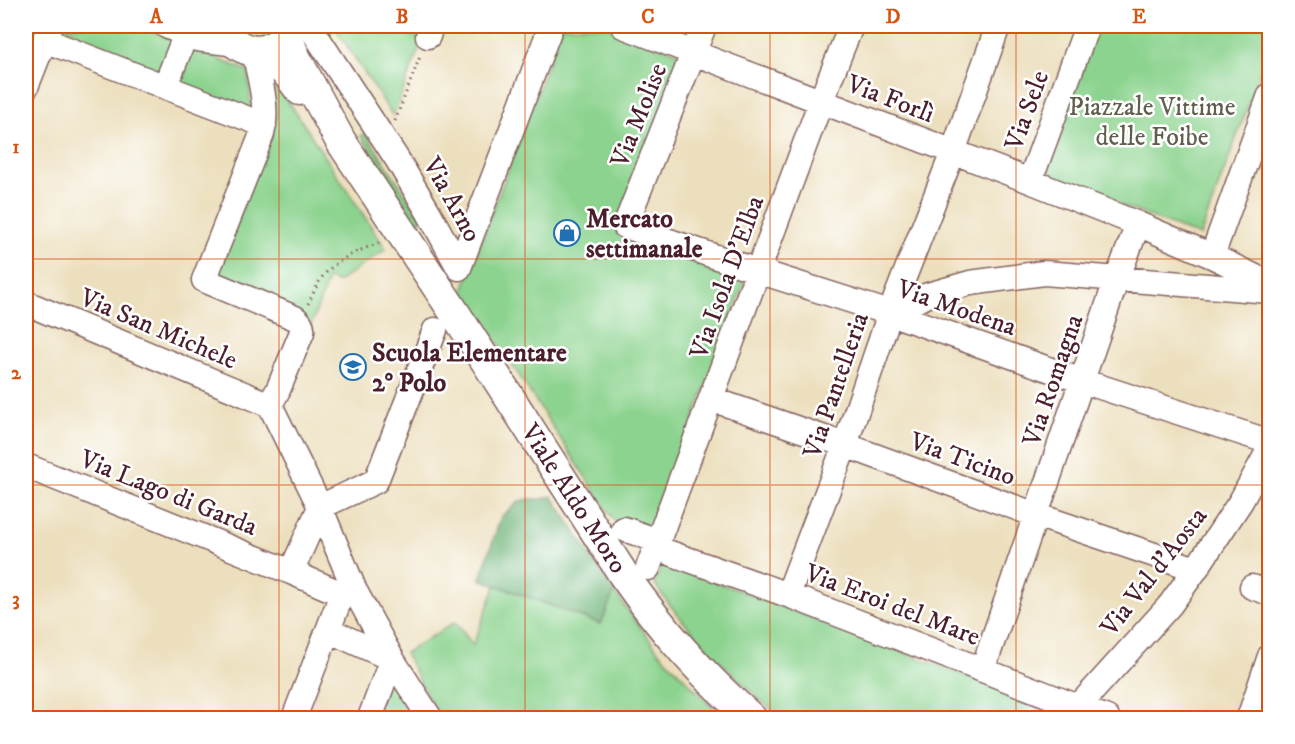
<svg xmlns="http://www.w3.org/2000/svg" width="1295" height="744" viewBox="0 0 1295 744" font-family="'IM FELL DW Pica',serif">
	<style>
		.green { fill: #8bd38e; stroke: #6a795c; stroke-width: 1.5 }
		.forest { fill: #70b579; stroke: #5d6a52; stroke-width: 1.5 }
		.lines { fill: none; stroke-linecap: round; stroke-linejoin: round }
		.minor-casing { stroke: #83625e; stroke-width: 27 }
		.major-casing { stroke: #83625e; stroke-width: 33 }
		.path { stroke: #83625e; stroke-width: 3; stroke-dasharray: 1.5 4.5; stroke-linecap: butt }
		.minor { stroke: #fff; stroke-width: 24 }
		.major { stroke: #fff; stroke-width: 30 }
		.grid { fill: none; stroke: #d8530f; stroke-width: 1.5; stroke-opacity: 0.55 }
		.labels { text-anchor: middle; stroke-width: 5; stroke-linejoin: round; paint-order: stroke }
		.street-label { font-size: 26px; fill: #4a1f2b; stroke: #fff }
		.park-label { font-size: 26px; fill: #615e4e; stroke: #fff }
		.poi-label { font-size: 26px; font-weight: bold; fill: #4a1f2b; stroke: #fff; text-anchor: start }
		.neatline { fill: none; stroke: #d8530f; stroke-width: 2 }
		.grid-label { font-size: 20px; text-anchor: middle; font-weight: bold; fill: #d8530f }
	</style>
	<rect width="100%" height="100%" fill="#fff"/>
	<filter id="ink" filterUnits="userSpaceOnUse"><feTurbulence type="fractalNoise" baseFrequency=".0167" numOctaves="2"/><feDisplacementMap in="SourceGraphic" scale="12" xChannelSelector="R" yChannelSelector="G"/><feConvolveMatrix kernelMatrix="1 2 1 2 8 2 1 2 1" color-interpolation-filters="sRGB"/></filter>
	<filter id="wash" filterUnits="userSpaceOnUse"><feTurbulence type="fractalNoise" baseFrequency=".008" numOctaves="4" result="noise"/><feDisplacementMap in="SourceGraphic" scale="24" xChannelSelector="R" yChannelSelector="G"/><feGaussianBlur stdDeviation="1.35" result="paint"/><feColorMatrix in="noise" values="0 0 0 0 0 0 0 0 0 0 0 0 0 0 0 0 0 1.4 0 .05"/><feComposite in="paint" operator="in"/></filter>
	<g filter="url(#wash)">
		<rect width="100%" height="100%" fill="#ecdfbd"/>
		<path class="green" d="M64,26H137L177,42L161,82L73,48L78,33L68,28L64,38L62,30Z
			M334,26H387L423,39L393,116Z
			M562,26H607L685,55L617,233L747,276L650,535L615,522L463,290Z
			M1098,26H1269V49L1200,236L1040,174Z
			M187,47L248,71L252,118L171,86Z
			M275,81L386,249L338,282L328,279L310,328L218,274L276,117Z
			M365,133L422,219L417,222L361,136Z
			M663,562L1052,708L1053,711L1049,718H782C761,702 742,683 723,664C698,639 674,613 654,583Z
			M496,585L601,624L614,592L659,652L723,718H439L405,653L455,622L473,645Z
			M389,680L414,718H391L376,713Z"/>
		<path class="forest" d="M552,496L614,592L601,624L480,579L501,517L520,501L529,499H542Z"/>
	</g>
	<g filter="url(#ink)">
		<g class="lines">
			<defs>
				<path id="minor" d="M166,26L197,39L237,44
					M623,26L1030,181L1138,224L1212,256L1270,284
					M704,26L625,226L758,271L890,313L1082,381L1270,442
					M313,31L397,159L429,213L459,268L551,26
					M428,36L431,26
					M44,40L264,125
					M254,51C259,77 269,107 262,134L204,280L295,318C300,322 303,325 302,332L278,390L270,405
					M26,87L50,26
					M165,87L187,31
					M1030,181L1087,26
					M1212,256L1270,95
					M26,303L270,405
					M890,313L928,295L970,283L1044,273L1270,291
					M711,399L845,445L1036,515L1196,569
					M270,405L320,507L355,591L392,659L430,718
					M26,466L291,572L342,594L355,591
					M320,507L376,481L435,330
					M624,529L658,541
					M656,548L788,595L1107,718
					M648,568L821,101L851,26
					M291,572L320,507
					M1252,587L1270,593
					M788,595L845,445L890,313L953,152L998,26
					M328,630L392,659
					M983,669L1114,287L1138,224
					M1069,717L1170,605L1196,569L1241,501L1270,448
					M294,718L342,594
					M370,718L392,659
					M1249,718L1270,656"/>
				<path id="major" d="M225,26C231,50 259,58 278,43
					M288,29L290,44L294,55L340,140L464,327L623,574C662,630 700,673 751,718
					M261,51L288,74L300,90"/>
			</defs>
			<use href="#minor" class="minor-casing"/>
			<use href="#major" class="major-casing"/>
			<path class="path" d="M399,26L412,30
				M395,121L421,54
				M308,304C313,295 317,283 324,275C338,258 362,249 382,242"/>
			<use href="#minor" class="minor"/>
			<use href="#major" class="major"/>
		</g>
	</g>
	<path class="grid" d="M279,26V718M525,26V718M770,26V718M1016,26V718M26,259H1270M26,485H1270"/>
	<defs>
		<symbol id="shop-ring" viewBox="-11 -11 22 22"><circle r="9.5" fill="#fff" stroke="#1f6fb2" stroke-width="1.5"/><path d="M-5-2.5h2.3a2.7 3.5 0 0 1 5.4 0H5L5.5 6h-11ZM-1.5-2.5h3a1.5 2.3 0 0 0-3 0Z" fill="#1f6fb2"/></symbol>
		<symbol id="school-ring" viewBox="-11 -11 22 22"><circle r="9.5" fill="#fff" stroke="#1f6fb2" stroke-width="1.5"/><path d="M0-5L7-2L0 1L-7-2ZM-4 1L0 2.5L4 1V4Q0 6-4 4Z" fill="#1f6fb2"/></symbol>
	</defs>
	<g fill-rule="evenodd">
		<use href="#shop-ring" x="552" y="218" width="30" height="30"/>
		<use href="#school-ring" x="338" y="352" width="30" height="30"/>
	</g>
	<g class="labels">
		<g class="street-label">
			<text transform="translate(891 98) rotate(21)" y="9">Via Forlì</text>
			<text transform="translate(1026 110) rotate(-70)" y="9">Via Sele</text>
			<text transform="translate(638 115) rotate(-68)" y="9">Via Molise</text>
			<text transform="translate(453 199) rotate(61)" y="9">Via Arno</text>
			<text transform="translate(726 277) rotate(-70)" y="9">Via Isola D'Elba</text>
			<text transform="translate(957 307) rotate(19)" y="9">Via Modena</text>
			<text transform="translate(159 328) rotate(23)" y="9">Via San Michele</text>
			<text transform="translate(1052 380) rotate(-71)" y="9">Via Romagna</text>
			<text transform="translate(835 385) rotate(-71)" y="9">Via Pantelleria</text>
			<text transform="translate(963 458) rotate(20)" y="9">Via Ticino</text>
			<text transform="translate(169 492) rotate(22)" y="9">Via Lago di Garda</text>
			<text transform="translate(575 498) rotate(57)" y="9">Viale Aldo Moro</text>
			<text transform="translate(1153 571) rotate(-52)" y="9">Via Val d'Aosta</text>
			<text transform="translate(893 604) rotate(21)" y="9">Via Eroi del Mare</text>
		</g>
		<g class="park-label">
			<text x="1152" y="115">Piazzale Vittime<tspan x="1152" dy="30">delle Foibe</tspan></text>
		</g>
		<g class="poi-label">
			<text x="586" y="227">Mercato<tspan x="586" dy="30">settimanale</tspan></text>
			<text x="372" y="361">Scuola Elementare<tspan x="372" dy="30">2° Polo</tspan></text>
		</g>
	</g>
	<rect width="1295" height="744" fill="none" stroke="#fff" stroke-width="66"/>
	<rect x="33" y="33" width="1229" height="678" class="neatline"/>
	<g class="grid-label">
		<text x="156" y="23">A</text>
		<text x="402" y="23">B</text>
		<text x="648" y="23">C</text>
		<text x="893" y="23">D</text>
		<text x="1139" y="23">E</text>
		<text x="16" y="153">1</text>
		<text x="16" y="379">2</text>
		<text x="16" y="605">3</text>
	</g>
</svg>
